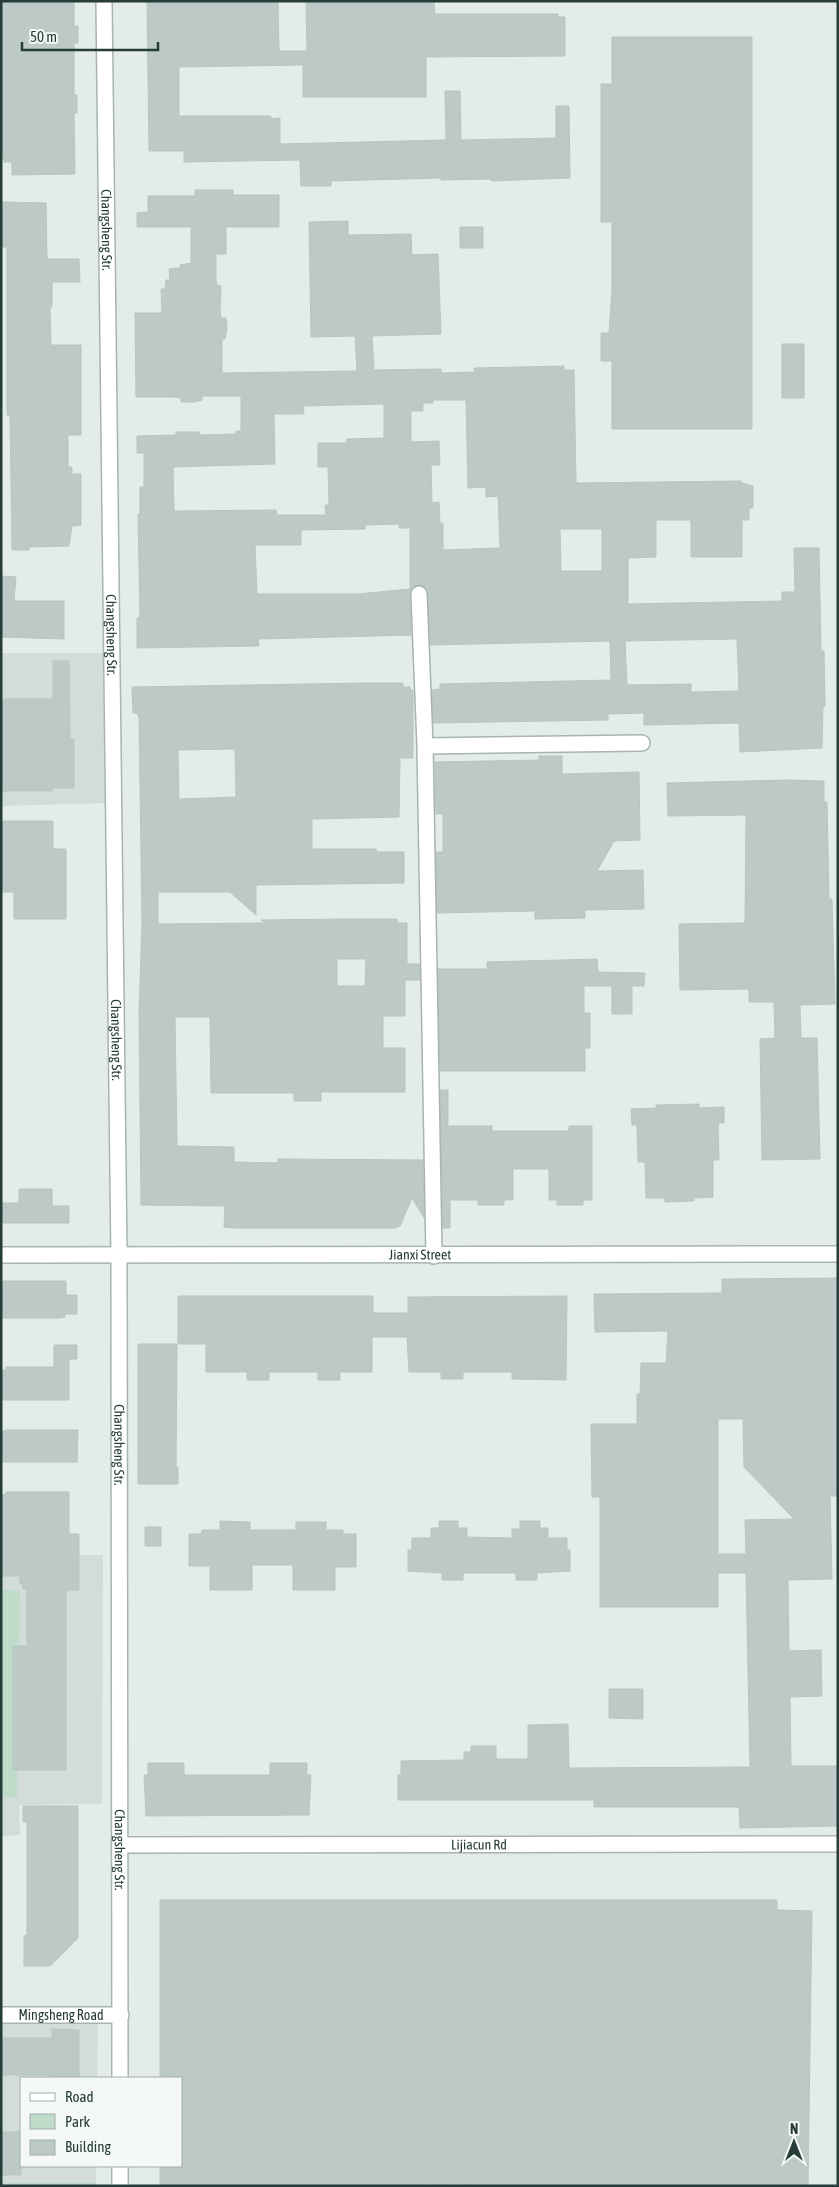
<svg xmlns="http://www.w3.org/2000/svg" width="839" height="2187" viewBox="0 0 839 2187" font-family="'Asap Condensed',sans-serif">
	<style>
		.built { fill: #d2dcd8 }
		.green { fill: #bfdbca }
		.building { fill: #bcc9c6; stroke: #b7c5c1; fill-rule: evenodd }
		.lines { fill: none; stroke-linecap: round; stroke-linejoin: round }
		.minor-casing { stroke: #a7b4b0; stroke-width: 18 }
		.tertiary-casing { stroke: #a7b4b0; stroke-width: 18 }
		.minor { stroke: #fff; stroke-width: 15 }
		.tertiary { stroke: #fff; stroke-width: 15 }
		.labels { text-anchor: middle; stroke-width: 4; stroke-linejoin: round; paint-order: stroke }
		.street-label { font-size: 14px; fill: #253c38; stroke: #f4f9f7 }
	</style>
	<rect width="100%" height="100%" fill="#e4ece9"/>
	<path class="built" d="M1,653H103L105,803L1,806Z
		M1,1555H103L102,1804L19,1805L20,1835L1,1836Z
		M1,2019H98L97,2078H21V2166H96V2186H1Z"/>
	<path class="green" d="M1,1590H20L17,1797H1Z
		M1,2183H96V2186H1Z"/>
	<path class="building" d="M1,1H74V26H78V43H74V95H77V113H74L75,174L12,175V162H4V158H1Z
		M147,1H278L279,51H307L306,1H434L435,14H558V17H565V56L426,57V97H303V65L179,67V116H271V119L280,118V144L446,140L445,91H460L461,140L556,138V106H569L570,178L491,181V179L441,180V178L331,181V186H301L300,160L184,162V151H149Z
		M612,37H752V429H612V361H601V333H609L612,291V222H601V84H612Z
		M195,190H233V195H279V227H226V254H216V280L217,285L221,286V292L220,309L221,318H226L227,329L225,339H222V373L357,371L355,336L311,337L309,222L348,221V235L411,234L412,255L438,254L441,334L372,336L374,370L441,369V373L475,372L474,368L564,366V370H574L576,483L741,481V483L753,486V508H749V520H742V557H691V520H656V557L628,558V604L782,601V592H795L794,548H819L821,651H824L825,706H823L822,748L740,752L739,723L644,725V713L608,714V720L433,723L432,690L440,689V684L611,680L610,641L430,645L428,593L424,586L419,585L414,586L410,594L411,635L258,639L259,646L137,648V618L140,617L138,514H140V487H144V453H137V436L176,435V432H199V435L236,434V431H241V396H202V400L194,402H181V398L174,397H136L135,313H162L161,289H165L166,280H170L169,269L180,268V265L191,263V227H137V213L148,212V196H195ZM433,400H466L468,488L486,487V497L498,496L500,548L443,550V523H440L439,502L432,503L431,465H440L439,441L411,442V411H423V403H433ZM384,404V438L347,439V443H318V467H328L329,505H325L326,515H277L276,510L174,511L173,467L275,464L274,414H304L303,406ZM399,524V528H410V589L358,594H257L255,545H301V530L365,529V525ZM560,529H602V571H561ZM737,639L739,691L691,692V684L627,685L625,641Z
		M1,202L46,203L47,259H79L80,282H52V307H50L51,345H81V435H68V467H72V474H81V525L72,526L69,546L29,547V550H12L10,415H7V247H1Z
		M460,227H483V248H460Z
		M782,344H804V398H782Z
		M1,576L16,577L14,601H64V639L1,637Z
		M53,661H69L70,739H74V788H53L52,791H1V699H53Z
		M363,683H403V687H410V690H413V758H400L399,817L312,819V849H376L377,852H404V883L256,885V915L230,892H158V924L265,923L261,920L343,919H397V923H407V964H419L420,980H405V1016H383V1048H405V1092H321V1101H294V1093H211L210,1017H175L177,1146L234,1147V1162L278,1163V1159L423,1160L424,1218L412,1198L400,1226L395,1228H233L224,1227L225,1206L141,1205L139,1013L142,924L139,718L137,713H133L132,687ZM235,749L236,797L179,799L178,750ZM337,959H366L365,986H337Z
		M539,756H562V774L639,772L640,840L614,841L597,871L643,870L644,909L585,910V918L535,919V911L437,913L436,854L437,852H443V814H436L435,762L539,760Z
		M787,780L824,781V802H827L829,899H832L835,1004L800,1005L801,1038H817L820,1159L762,1160L760,1039L775,1038L774,1002H749V989L680,990L679,924L745,923L746,815L668,816L667,783Z
		M1,821H53V849H66V919H14V892H1Z
		M597,959L598,972L645,973L644,986H632V1014H612V986H584V1013H590V1048H585V1071H440L438,969H487V962Z
		M440,1090H448V1126H492V1131H569V1126H592V1200H583V1205H557V1200H549V1169H513V1200H504V1205H478V1200H450V1228H443Z
		M699,1104V1108L724,1107V1123H718L719,1160H713V1197L694,1198V1201L665,1202V1198H646L645,1162H638L637,1125H632L631,1109L656,1108V1105Z
		M19,1189H52V1206H69V1223H1V1203H19Z
		M838,1278V1496H830L832,1579L788,1580L789,1651L821,1650L822,1696L790,1697L791,1766H838V1826L740,1828L739,1807H594V1800H398V1775H401V1761L464,1760V1752H471V1746H496V1759H528V1725L568,1724L569,1768L750,1767L746,1573H718V1607H600V1497H592L591,1424H637V1394H640L641,1363H666L668,1331L595,1332L594,1294L722,1293V1279ZM718,1419H743L744,1467L794,1519L745,1520L746,1554H718Z
		M1,1281H66V1295H77V1314H65V1317L58,1318H1Z
		M178,1296H373V1313H408V1297L567,1296L566,1380L512,1379V1372H463V1379H441V1372H409L407,1337H372V1372H340V1380H318V1372H269V1380H247V1372H206V1344H178Z
		M138,1344H177L176,1467H178V1484H138Z
		M54,1345H77V1359H69V1400H1V1370H6V1367H54Z
		M6,1430H78L77,1462H1V1432Z
		M6,1492H69V1534H79V1590H66V1770H13V1646H27V1589H23V1584H20V1576H1V1495L6,1494Z
		M220,1521L250,1522V1530H296V1522H326V1530H343V1534H356V1567H335V1590H293V1565H252V1590H210V1566H189V1534H201L202,1530H220Z
		M439,1521H458V1528H467V1537L512,1538V1529H520V1521H540V1528H548V1538H567V1550H570V1571L537,1573V1580H516V1573H463V1580H442V1573L408,1571V1550H412V1538H431V1528H439Z
		M145,1527H161V1546H145Z
		M609,1689H643V1719L609,1718Z
		M148,1763H184V1775H270V1763H307V1775H311L309,1815L146,1816L144,1775H148Z
		M23,1806H78V1938L50,1966H24V1936L27,1935V1822H23Z
		M160,1900H777V1910L812,1911L808,2186L160,2185V2166H181V2078H160Z
		M52,2029L79,2030V2078H51V2075H1V2038H52Z
		M1,2132H21V2175H1Z"/>
	<g class="lines">
		<defs>
			<path id="minor" d="M419,594L425,746L434,1256
				M425,746L642,743"/>
			<g id="tertiary">
				<path id="s1" d="M104,1L119,1256L120,2078"/>
				<path id="s2" d="M1,1255L838,1254"/>
				<path id="s3" d="M120,1845L838,1844"/>
				<path id="s4" d="M1,2015H121"/>
				<path d="M120,2186V2166"/>
			</g>
		</defs>
		<use href="#minor" class="minor-casing"/>
		<use href="#tertiary" class="tertiary-casing"/>
		<use href="#minor" class="minor"/>
		<use href="#tertiary" class="tertiary"/>
	</g>
	<g class="labels">
		<g class="street-label">
			<text dy="5" stroke="none"><textPath href="#s1" startOffset="229">Changsheng Str.</textPath></text>
			<text dy="5" stroke="none"><textPath href="#s1" startOffset="634">Changsheng Str.</textPath></text>
			<text dy="5" stroke="none"><textPath href="#s1" startOffset="1039">Changsheng Str.</textPath></text>
			<text dy="5" stroke="none"><textPath href="#s2" startOffset="419">Jianxi Street</textPath></text>
			<text dy="5" stroke="none"><textPath href="#s1" startOffset="1444">Changsheng Str.</textPath></text>
			<text dy="5" stroke="none"><textPath href="#s3" startOffset="359">Lijiacun Rd</textPath></text>
			<text dy="5" stroke="none"><textPath href="#s1" startOffset="1849">Changsheng Str.</textPath></text>
			<text dy="5" stroke="none"><textPath href="#s4" startOffset="60">Mingsheng Road</textPath></text>
		</g>
	</g>
	<rect width="839" height="2187" fill="none" stroke="#253c38" stroke-width="5"/>
	<rect x="20" y="2077" width="162" height="90" fill="#f4f9f7" stroke="#a1adab"/>
	<rect x="30" y="2093" width="25" height="8" fill="#ffffff" stroke="#a1adab"/>
	<text x="65" y="2102" font-size="15" fill="#253c38">Road</text>
	<rect x="30" y="2114" width="25" height="15" fill="#bfdbca" stroke="#a1adab"/>
	<text x="65" y="2127" font-size="15" fill="#253c38">Park</text>
	<rect x="30" y="2140" width="25" height="15" fill="#bcc9c6" stroke="#a1adab"/>
	<text x="65" y="2152" font-size="15" fill="#253c38">Building</text>
	<g transform="translate(794 2142)" stroke="#f4f9f7" stroke-width="4" paint-order="stroke">
	<path d="M0-4L9 19L0 12L-9 19Z" fill="#253c38"/>
	<text y="-8" font-size="14" font-weight="bold" text-anchor="middle" fill="#253c38">N</text>
	</g>
	<path d="M22 42v8h136v-8" fill="none" stroke="#253c38" stroke-width="2.5"/>
	<text x="30" y="42" font-size="15" fill="#253c38" stroke="#f4f9f7" stroke-width="4" paint-order="stroke">50 m</text>
</svg>
